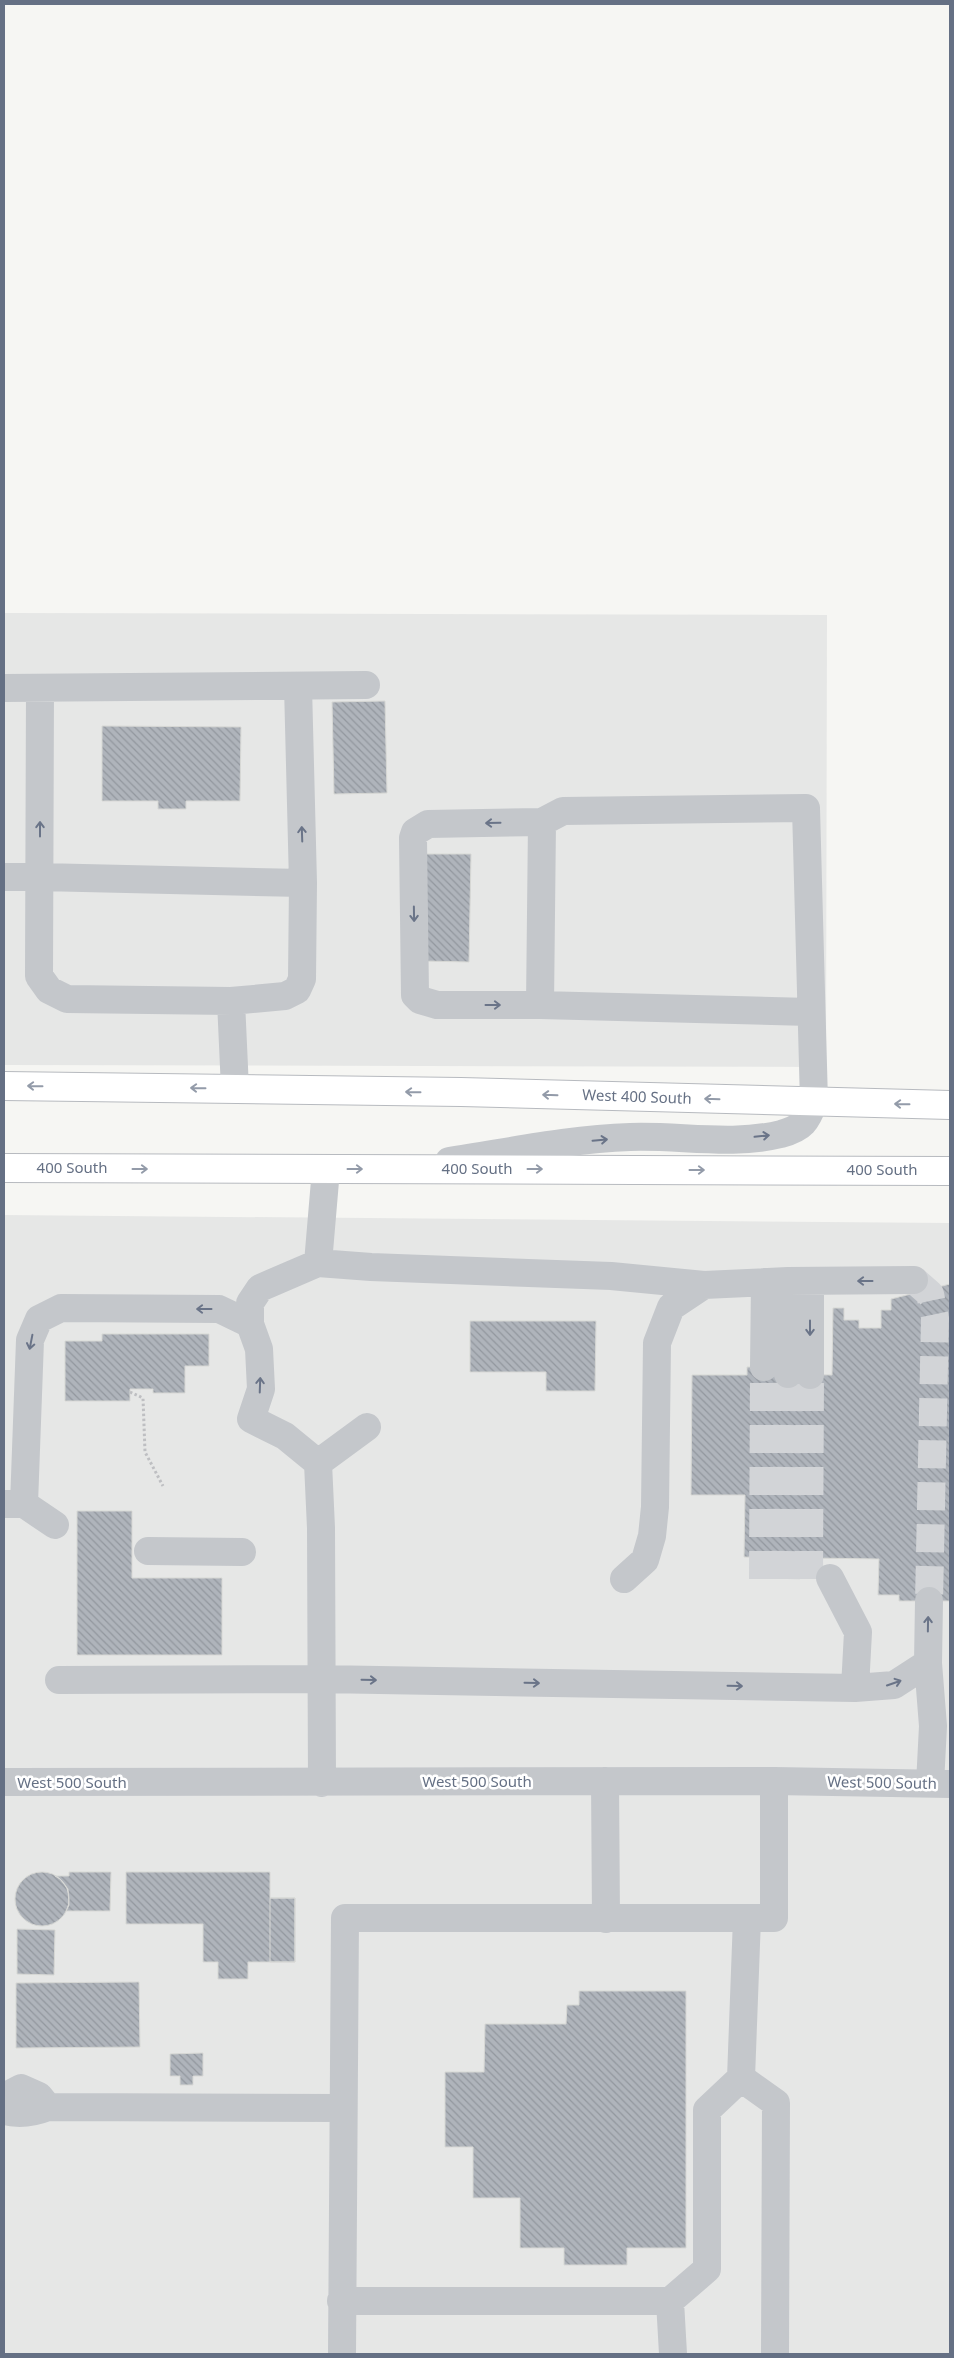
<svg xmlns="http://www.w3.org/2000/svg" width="954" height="2358" viewBox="0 0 954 2358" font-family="'Noto Sans',sans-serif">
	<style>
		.built { fill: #e6e7e6 }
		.building { fill: url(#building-back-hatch); stroke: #d7d8d5 }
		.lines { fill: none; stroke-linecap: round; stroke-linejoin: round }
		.minor-tunnel { stroke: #d2d4d7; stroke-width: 28; stroke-dasharray: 28 14; stroke-linecap: butt }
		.major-casing { stroke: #b7babf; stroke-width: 30 }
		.path { stroke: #bebfc2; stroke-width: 3; stroke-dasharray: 2.5 2.5; stroke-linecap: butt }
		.minor { stroke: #c4c7cb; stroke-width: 28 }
		.major { stroke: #fff; stroke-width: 28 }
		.oneway { stroke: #6a7488 }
		.oneway2 { stroke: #939ba9 }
		.labels { text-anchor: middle; stroke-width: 5; stroke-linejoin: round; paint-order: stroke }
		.street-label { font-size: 15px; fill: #657084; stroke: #fff }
	</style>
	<defs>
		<pattern id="building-back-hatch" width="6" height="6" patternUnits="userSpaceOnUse" patternTransform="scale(1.25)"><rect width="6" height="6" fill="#afb4bb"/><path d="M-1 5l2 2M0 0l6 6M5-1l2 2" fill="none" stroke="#92979e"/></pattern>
	</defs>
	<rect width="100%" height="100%" fill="#f6f6f3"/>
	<path class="built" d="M4,613L827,615L826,1067L4,1065Z
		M4,1215L950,1223V2354H4Z"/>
	<path class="building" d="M385,701L387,793L334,794L332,702Z
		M102,726L241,727L240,801H186V809H158V801H102Z
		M426,854H471L469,962L424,961Z
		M950,1284V1601H899V1595H878L879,1559L744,1557L745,1495H691L692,1375H747V1367H764L774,1374L832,1375L833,1308H844V1320H859V1328H881V1310H891V1299Z
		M470,1321H596L595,1391H546V1372H470Z
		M102,1334H209V1366H185V1393H153V1389H130V1401H65V1341H102Z
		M77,1511H132V1578H222V1655H77Z
		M69,1872H111L110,1911H66L69,1905L68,1889L60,1879L55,1876H69Z
		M126,1872H270V1898H295V1962H248V1979H218V1962H203V1924H126Z
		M15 1899a27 27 0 1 1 54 0a27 27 0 1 1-54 0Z
		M270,1898H295V1962H270Z
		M17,1929L55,1930L54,1975L17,1974Z
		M139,1982L140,2047L16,2048V1983Z
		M579,1991H686V2248H627V2265H564V2248H520V2198H473V2147H445V2072H484L485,2024H566L567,2005H579Z
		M203,2053V2076H193V2085H180V2076H170V2054Z"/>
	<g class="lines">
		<path class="minor-tunnel" d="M914,1280L930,1294L935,1318L929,1601
			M763,1579L764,1367
			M786,1579L788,1374
			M809,1579L810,1375"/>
		<defs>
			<path id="major" d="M4,1086L461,1092L950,1105
				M4,1168L950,1171"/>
		</defs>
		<use href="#major" class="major-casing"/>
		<path class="path" d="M130,1392L143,1398L145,1452L163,1486"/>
		<path class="minor" d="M298,686L303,883
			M4,688L366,685
			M4,877H40L303,883L302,979L297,990L285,996L231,1001L67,999L49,990L39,976L40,689
			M231,1001L235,1089
			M540,1005H437L420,1000L415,995L413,838L415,832L428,824L542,822
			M449,1161C509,1152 569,1139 630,1137C679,1135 732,1146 781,1134C803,1128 807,1121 814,1102L806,808L563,811L542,822L540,1005L810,1012
			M318,1263L326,1169
			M764,1367L765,1282
			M788,1374V1281
			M810,1375V1281
			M318,1463L367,1427
			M4,1504H24L55,1525
			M24,1504L30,1340L39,1319L61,1308L219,1309L250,1324
			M148,1551L242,1552
			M830,1578L858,1632L855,1688
			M624,1579L645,1560L652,1536L655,1507L657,1343L671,1307L704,1285
			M929,1601L928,1663L933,1726L930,1784
			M59,1680L321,1679L855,1688L894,1685L928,1663
			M605,1781L606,1919
			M4,1782L774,1781L950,1784
			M322,1783L321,1528L318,1463L285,1436L251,1419L261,1389L259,1349L250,1324V1303L260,1288L318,1263L371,1267L611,1276L704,1285L788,1281L914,1280
			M747,1918L741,2078L776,2103L775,2354
			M4,2097L21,2088L39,2096L48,2107
			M4,2111C20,2115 33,2113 48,2107L343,2108
			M341,2301H670L707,2269V2110L741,2078
			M670,2301L673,2354
			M342,2354L345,1918H774V1781"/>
		<use href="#major" class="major"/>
	</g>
	<defs><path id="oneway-shaft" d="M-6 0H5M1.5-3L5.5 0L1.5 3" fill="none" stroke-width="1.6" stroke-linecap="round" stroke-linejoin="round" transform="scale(1.25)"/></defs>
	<g class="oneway">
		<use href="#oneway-shaft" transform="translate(493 823) rotate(179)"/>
		<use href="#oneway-shaft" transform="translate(40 829) rotate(-90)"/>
		<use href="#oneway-shaft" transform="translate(302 834) rotate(-92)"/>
		<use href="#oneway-shaft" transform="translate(414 914) rotate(89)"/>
		<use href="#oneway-shaft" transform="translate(493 1005)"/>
		<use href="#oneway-shaft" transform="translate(762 1136) rotate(-6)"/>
		<use href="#oneway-shaft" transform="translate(600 1140) rotate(-5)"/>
		<use href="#oneway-shaft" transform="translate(865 1281) rotate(180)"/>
		<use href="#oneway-shaft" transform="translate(204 1309) rotate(-180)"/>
		<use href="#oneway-shaft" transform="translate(810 1328) rotate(90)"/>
		<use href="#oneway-shaft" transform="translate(31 1342) rotate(101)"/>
		<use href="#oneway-shaft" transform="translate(260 1385) rotate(-88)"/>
		<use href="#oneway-shaft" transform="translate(928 1624) rotate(-89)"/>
		<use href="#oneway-shaft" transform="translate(369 1680) rotate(1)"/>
		<use href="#oneway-shaft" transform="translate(532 1683) rotate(1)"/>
		<use href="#oneway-shaft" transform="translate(894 1683) rotate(-19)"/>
		<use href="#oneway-shaft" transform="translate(735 1686) rotate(1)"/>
	</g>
	<g class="oneway2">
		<use href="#oneway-shaft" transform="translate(35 1086) rotate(-179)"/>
		<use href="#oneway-shaft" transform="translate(198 1088) rotate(-179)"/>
		<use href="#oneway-shaft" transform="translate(413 1092) rotate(-179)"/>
		<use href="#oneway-shaft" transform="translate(550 1095) rotate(-178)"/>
		<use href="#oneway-shaft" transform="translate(712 1099) rotate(-178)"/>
		<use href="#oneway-shaft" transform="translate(902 1104) rotate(-179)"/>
		<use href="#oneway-shaft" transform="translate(140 1169)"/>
		<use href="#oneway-shaft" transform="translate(355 1169)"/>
		<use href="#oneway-shaft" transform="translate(535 1169)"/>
		<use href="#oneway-shaft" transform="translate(697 1170)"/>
	</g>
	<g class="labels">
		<g class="street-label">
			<text transform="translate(637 1097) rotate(2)" y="5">West 400 South</text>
			<text x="72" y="1173">400 South</text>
			<text x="477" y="1174">400 South</text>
			<text x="882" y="1175">400 South</text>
			<text x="477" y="1787">West 500 South</text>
			<text x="72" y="1788">West 500 South</text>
			<text transform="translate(882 1783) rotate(1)" y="5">West 500 South</text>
		</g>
	</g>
	<rect width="954" height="2358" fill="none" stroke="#657084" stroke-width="10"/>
</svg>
